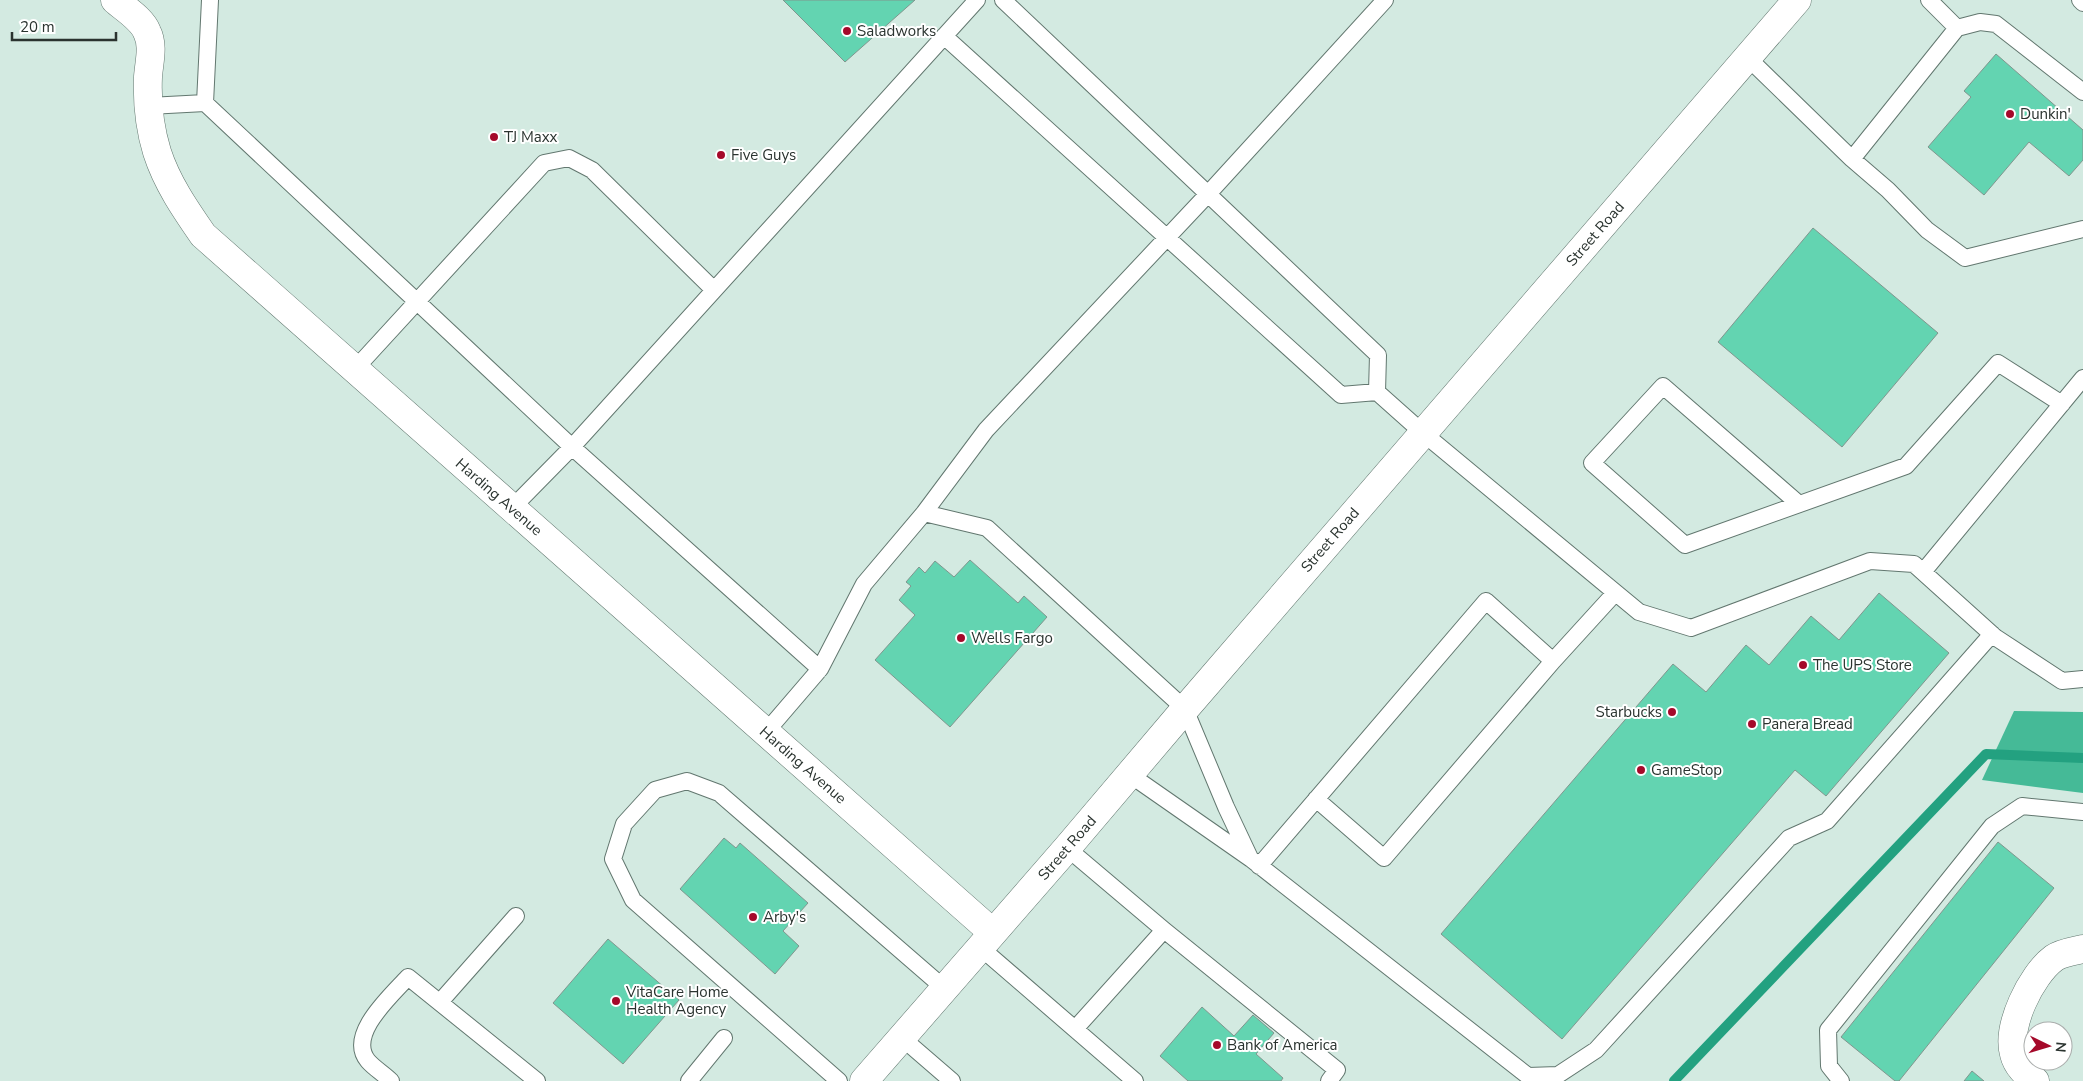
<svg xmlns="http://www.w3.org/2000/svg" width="2083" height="1081" viewBox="0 0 2083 1081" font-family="'Nunito Sans',sans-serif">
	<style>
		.forest { fill: #45ba97 }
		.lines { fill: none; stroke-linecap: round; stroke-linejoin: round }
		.stream { stroke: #23a180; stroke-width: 10 }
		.building { fill: #63d4b1; stroke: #80968e }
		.lane-casing { stroke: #62776f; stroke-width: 18 }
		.street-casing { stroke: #62776f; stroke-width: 29 }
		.primary-casing { stroke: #62776f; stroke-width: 29 }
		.lane { stroke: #fff; stroke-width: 16 }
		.street { stroke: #fff; stroke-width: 28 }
		.primary { stroke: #fff; stroke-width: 28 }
		.poi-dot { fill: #a5092a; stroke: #fff; stroke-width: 2 }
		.labels { text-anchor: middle; stroke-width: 4; stroke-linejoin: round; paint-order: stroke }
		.poi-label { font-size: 15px; fill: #2a332f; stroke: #fff; text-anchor: start }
		.street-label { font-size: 15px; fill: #2a332f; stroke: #fff }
	</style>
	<rect width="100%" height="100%" fill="#d3eae1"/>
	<path class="forest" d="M2014,711L2083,712V793L1982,780Z"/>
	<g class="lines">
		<path class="stream" d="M1674,1081L1986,754L2083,758"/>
	</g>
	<path class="building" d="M783,0H915L845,62Z
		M1996,54L2083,130V160L2069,176L2029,142L1984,195L1928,147L1971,97L1964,91Z
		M1813,228L1938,333L1842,447L1718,342Z
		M970,560L1018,603L1024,596L1047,617L950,727L875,660L915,615L899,600L911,586L906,582L919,567L925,573L935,561L954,577Z
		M1879,593L1949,653L1826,796L1795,770L1562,1039L1441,934L1673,664L1706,692L1746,645L1769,665L1811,616L1839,640Z
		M724,838L736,848L740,843L808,903L783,931L799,946L775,974L680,889Z
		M1998,842L2054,888L1899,1081H1895L1841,1037Z
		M608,939L679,1000L623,1064L553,1003Z
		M1202,1007L1234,1036L1253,1015L1274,1033L1256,1054L1283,1078L1281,1081H1188L1160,1056Z
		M1972,1071L1984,1081H1964Z"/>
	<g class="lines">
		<defs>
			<path id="lane" d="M210,0L205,103L572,447L820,669L766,732
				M1003,0L1378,355L1377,392
				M2080,0L2083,3
				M1957,28L1980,22L1996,24L2083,92
				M944,36L1341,395L1377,392L1423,433L1639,612L1691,628L1870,561L1914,564L1995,637L2062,681L2083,679
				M1747,57L1852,159L1957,28L1929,0
				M149,106L205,103
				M1852,159L1888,190L1927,230L1965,258L2083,229
				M355,369L544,163L569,158L592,170L714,290
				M1799,504L1663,386L1592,463L1685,545L1906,466L1998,363L2062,404
				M512,508L572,447L977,0
				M924,513L987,528L1185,709L1226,807L1250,858
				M1923,572L2083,378
				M820,669L864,584L924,513L986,430L1208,194L1385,0
				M1129,774L1251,859L1528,1076L1558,1075L1596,1050L1789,838L1827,821L1992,634
				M1316,799L1384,858L1553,661L1615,593
				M1067,848L1164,930L1337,1070L1329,1081
				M1259,866L1486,601L1553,661
				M981,948L1135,1081
				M440,1002L516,916
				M1075,1029L1164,930
				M901,1037L952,1081
				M391,1081C384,1074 374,1068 368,1061C346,1035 392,995 408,977L537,1081
				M689,1081L724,1038
				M839,1081L633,900L613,859L624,824L655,790L687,781L719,793L944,988
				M1841,1081L1829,1066L1828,1030L1992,826L2022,806L2083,812"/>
			<path id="street" d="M115,0C125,9 142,19 147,32C154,46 149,62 148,77C147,101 150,129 157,152C167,183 185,209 203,235L992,932
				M2035,1081C2026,1074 2017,1066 2014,1054C2006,1027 2031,975 2054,958C2061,953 2074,951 2083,949"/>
			<path id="primary" d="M864,1081L1067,848L1185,709L1797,0"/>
		</defs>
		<use href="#lane" class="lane-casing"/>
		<use href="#street" class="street-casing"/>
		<use href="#primary" class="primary-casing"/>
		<use href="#lane" class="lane"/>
		<use href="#street" class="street"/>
		<use href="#primary" class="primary"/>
	</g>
	<g class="poi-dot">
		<circle cx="847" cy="31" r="5"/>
		<circle cx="2010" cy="114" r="5"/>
		<circle cx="494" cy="137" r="5"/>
		<circle cx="721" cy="155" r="5"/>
		<circle cx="961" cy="638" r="5"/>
		<circle cx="1803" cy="665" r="5"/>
		<circle cx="1672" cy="712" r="5"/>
		<circle cx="1752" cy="724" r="5"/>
		<circle cx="1641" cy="770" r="5"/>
		<circle cx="753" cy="917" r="5"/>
		<circle cx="616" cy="1001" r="5"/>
		<circle cx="1217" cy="1045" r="5"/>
	</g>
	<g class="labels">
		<g class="poi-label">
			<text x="857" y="36">Saladworks</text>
			<text x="2020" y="119">Dunkin'</text>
			<text x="504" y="142">TJ Maxx</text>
			<text x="731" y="160">Five Guys</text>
			<text x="971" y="643">Wells Fargo</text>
			<text x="1813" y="670">The UPS Store</text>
			<text x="1662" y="717" text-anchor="end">Starbucks</text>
			<text x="1762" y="729">Panera Bread</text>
			<text x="1651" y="775">GameStop</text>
			<text x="763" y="922">Arby's</text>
			<text x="626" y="997">VitaCare Home<tspan x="626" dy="17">Health Agency</tspan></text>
			<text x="1227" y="1050">Bank of America</text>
		</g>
		<g class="street-label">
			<text transform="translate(1595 234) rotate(-49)" y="5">Street Road</text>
			<text transform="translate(499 497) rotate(41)" y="5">Harding Avenue</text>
			<text transform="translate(1330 540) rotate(-49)" y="5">Street Road</text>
			<text transform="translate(803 765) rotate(41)" y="5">Harding Avenue</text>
			<text transform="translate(1067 848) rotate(-49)" y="5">Street Road</text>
		</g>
	</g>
	<g transform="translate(2048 1046) rotate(95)"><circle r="24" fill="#ffffff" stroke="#aaadac"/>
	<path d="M0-4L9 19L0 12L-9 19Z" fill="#a5092a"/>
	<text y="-8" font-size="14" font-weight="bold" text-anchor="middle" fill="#2a332f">N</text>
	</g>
	<path d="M12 32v8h104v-8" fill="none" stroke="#2a332f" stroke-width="2.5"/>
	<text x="20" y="32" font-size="15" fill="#2a332f" stroke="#ffffff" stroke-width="4" paint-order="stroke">20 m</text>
</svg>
